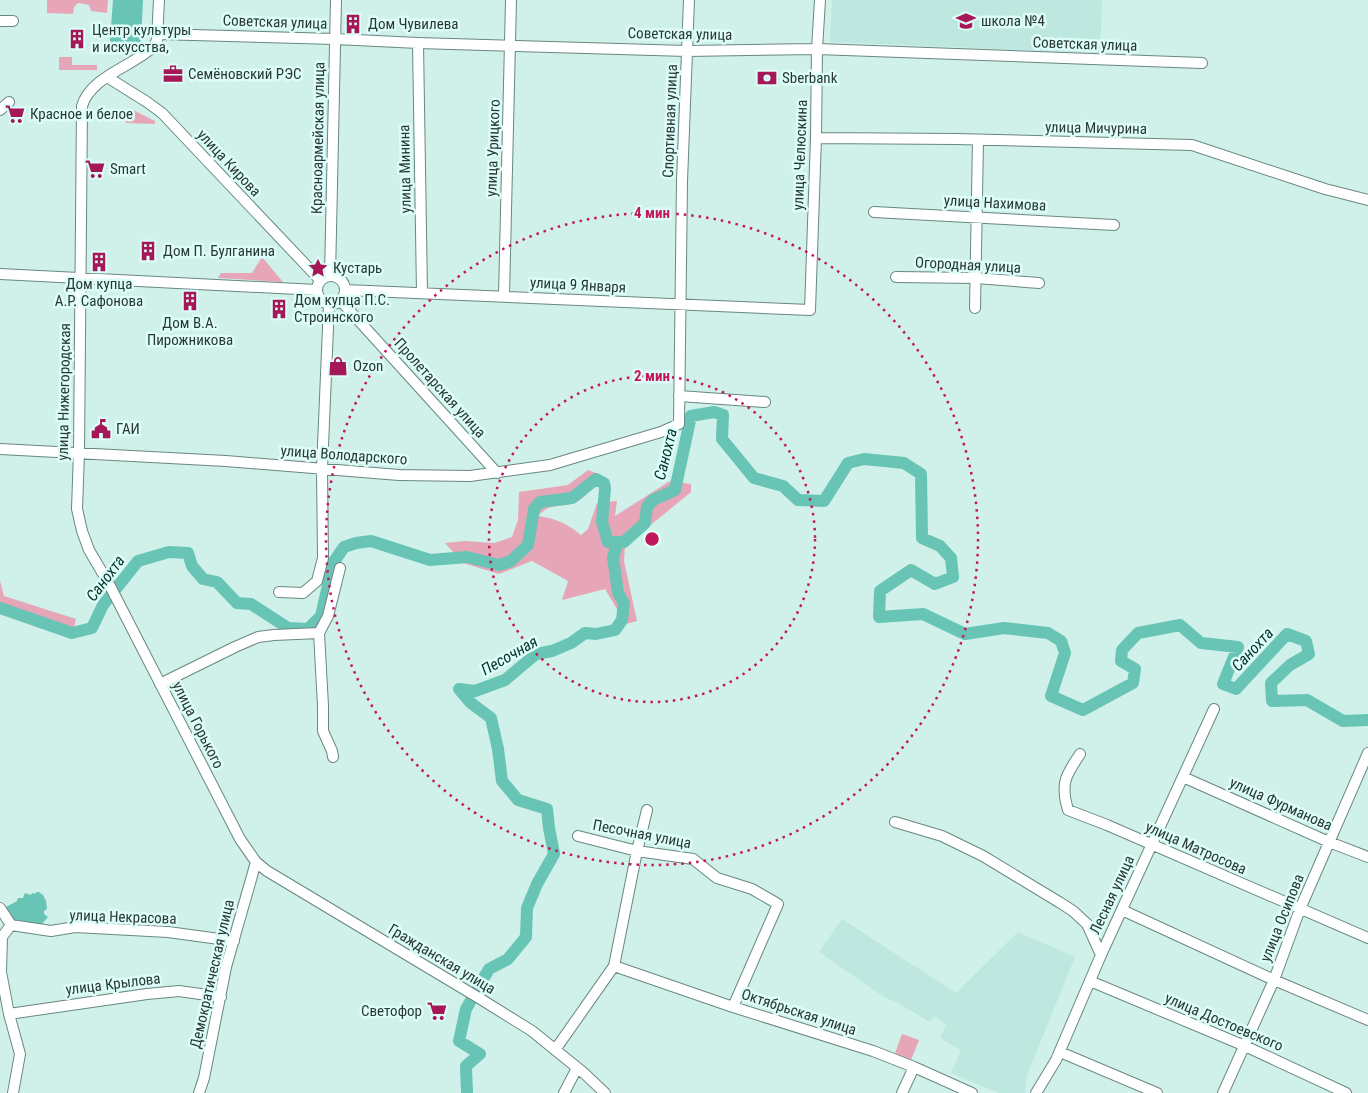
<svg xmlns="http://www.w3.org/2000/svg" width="1368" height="1093" viewBox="0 0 1368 1093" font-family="'Roboto Condensed',sans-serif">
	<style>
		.built { fill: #bde7df }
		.green { fill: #e6a6b7 }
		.water { fill: #68c4b5 }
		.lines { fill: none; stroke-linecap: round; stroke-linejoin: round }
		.river { stroke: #68c4b5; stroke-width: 12 }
		.minor-casing { stroke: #698782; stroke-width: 12 }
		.minor { stroke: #fff; stroke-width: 10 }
		.ring { fill: none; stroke: #c2185b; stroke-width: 2.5; stroke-dasharray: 2.5 5 }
		.labels { text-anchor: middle; stroke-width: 5; stroke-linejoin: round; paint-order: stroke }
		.poi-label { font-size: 15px; fill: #2a3735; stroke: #ddfef8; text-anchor: start }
		.street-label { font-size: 15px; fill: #2a3735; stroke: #ddfef8 }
		.water-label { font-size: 16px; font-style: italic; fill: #03312b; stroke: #ddfef8 }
		.centre { fill: #c2185b; stroke: #ddfef8; stroke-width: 2.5 }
		.ring-label { font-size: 15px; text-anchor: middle; font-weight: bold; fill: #c2185b; stroke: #ddfef8; stroke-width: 5; stroke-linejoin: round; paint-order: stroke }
	</style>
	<rect width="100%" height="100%" fill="#d0f1ea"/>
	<path class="built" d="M832,0H1102L1100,53L830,42Z
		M842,919L956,993L1018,932L1075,957L1027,1075L1025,1093H999L951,1073L961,1050L940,1038L946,1025L934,1016L930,1022L898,1003L884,997L819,952Z"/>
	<path class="green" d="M47,0H108L107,13L91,11L89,5L78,3L74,7L73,14L47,13Z
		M59,57H72V65H97V70H59Z
		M131,109L155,121V124L126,123V111H131Z
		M262,257L283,282L218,278L221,273H252Z
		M588,470L601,475C596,484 584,500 574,503C559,508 551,502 538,516C557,519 566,523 581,535L588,529L597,503L617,501L615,516L670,481L691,484V492L625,546L624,561L637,621L626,624L605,589L562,600L568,581L532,561L499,574L463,563L445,543L465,541L494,543L512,537L518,520L519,492L568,485Z
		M0,581L4,596L76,619L72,637L0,611Z
		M902,1034L919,1040L911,1060L895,1053Z"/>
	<path class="water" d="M113,0H143L141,41L138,44L111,43L110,40Z
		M36,892H39L44,896V898L46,900L47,909L44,911V914L48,917L41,925L37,923L34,925L18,924L9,917L11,914L6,907L17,901L18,898H23L25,893L30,895L33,893L36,894Z"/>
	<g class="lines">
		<path class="river" d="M0,608L72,633L92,628L103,605L138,561L169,552L188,553L192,566L203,579L217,582L237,603L251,604L288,628L308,629L321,616L333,563L344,547L356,543L371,541L430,560L467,557L499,565L511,561L528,545L534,509L540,502L572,498L596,479L604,483L605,489L602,522L608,542H624L645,523L647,507L653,500L675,490L691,416L714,412L723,415L722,439L754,478L783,486L798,500L824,501L848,463L864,459L904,463L921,474L922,538L940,546L951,558L953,577L935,584L911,570L880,591L879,617L923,614L965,634L1004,628L1048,633L1061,641L1065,653L1051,696L1083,710L1133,683L1135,669L1121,661L1122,650L1138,633L1180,625L1201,643L1238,647L1223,684L1236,689L1287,634L1306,641L1309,654L1290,665L1271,683L1272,701L1307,700L1343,721L1368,720
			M467,1093L466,1066L480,1054L459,1041L466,1009L489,969L508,959L526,937L527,908L537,884L554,854L549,828L547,809L518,800L502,781L498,749L491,718L471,703L459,689L475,691L505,680L536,654L552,651L571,643L585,633L596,634L615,630L622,620L624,603L618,593L613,557L618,542"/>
		<defs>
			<path id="minor" d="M159,0L157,40L154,46C134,66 91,76 82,106L79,452L77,509L82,531L89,550L109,584L240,839L256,862L267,871L479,998L532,1031L585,1074L605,1093
				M0,21H13
				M157,34L335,39L418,43L687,51L817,49L1202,63
				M418,43L422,293
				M107,77L147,102L162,113L320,280
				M0,110L9,102
				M816,138L956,139L1192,145L1325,189L1368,200
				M874,212L1114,225
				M0,274L317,290
				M330,276L336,0
				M317 290a14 14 0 1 1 28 0a14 14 0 1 1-28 0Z
				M896,277L976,278L1039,283
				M345,290L810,310L816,138L817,49L820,0
				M504,296L511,0
				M340,300L497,473
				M975,308L978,140
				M679,396L765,402
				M0,449L226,461L399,475L470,476L550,465L661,432L679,424L682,181L689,0
				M279,592L303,593L317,581L323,558L322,469L329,304
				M160,684L235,647L258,637L274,635L319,633
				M1080,754C1066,775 1060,783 1068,810L1107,825L1368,938
				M333,757L332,751L323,731V706L319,633L328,616L340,568
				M1183,777L1329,842L1368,857
				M895,822L942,836L983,856L1059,902L1073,911L1087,924L1101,955
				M578,836L637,851L693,859L717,878L752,889L778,904L733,1007
				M0,908L11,925
				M1122,910L1274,980L1368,1020
				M11,925L51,931L75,927L168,932L234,941
				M11,925L2,937L1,972L9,1014L20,1054L13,1093
				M614,966L733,1007L873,1051L914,1067L972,1093
				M1090,981L1245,1046L1346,1093
				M9,1014L147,994L179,991L221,997
				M555,1050L614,966L637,851L647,810
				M1060,1052L1157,1093
				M199,1093L204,1078L226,967L256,862
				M564,1093L577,1068
				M902,1093L914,1067
				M1036,1093L1056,1060L1101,955L1214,709
				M1223,1093L1274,980L1300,909L1368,753"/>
		</defs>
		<use href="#minor" class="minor-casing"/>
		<use href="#minor" class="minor"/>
	</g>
	<g class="ring">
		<circle cx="652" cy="539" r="163"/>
		<circle cx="652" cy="539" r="326"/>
	</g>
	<defs>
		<symbol id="school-bare" viewBox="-9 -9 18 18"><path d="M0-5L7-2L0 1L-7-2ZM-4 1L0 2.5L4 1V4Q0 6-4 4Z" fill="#a61757" stroke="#ddfef8" stroke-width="2.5" paint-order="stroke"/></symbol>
		<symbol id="building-bare" viewBox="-9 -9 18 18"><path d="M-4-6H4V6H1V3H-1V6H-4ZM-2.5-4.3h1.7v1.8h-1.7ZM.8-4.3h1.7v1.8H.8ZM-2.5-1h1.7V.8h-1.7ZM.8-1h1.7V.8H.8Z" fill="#a61757" stroke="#ddfef8" stroke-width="2.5" paint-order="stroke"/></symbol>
		<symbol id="office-bare" viewBox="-9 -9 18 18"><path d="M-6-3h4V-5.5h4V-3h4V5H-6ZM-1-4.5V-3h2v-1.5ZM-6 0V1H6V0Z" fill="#a61757" stroke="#ddfef8" stroke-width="2.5" paint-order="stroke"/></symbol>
		<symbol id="bank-bare" viewBox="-9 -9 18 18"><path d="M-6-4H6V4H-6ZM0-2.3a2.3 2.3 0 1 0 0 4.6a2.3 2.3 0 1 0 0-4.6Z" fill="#a61757" stroke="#ddfef8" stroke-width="2.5" paint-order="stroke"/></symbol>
		<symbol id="supermarket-bare" viewBox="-9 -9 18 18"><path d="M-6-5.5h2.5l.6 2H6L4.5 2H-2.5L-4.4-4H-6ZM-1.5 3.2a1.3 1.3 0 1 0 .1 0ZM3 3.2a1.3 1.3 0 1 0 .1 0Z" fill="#a61757" stroke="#ddfef8" stroke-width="2.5" paint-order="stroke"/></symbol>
		<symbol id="sight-bare" viewBox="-9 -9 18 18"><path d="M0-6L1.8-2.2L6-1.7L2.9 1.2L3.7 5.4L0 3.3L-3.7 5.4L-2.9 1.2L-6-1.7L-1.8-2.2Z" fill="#a61757" stroke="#ddfef8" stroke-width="2.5" paint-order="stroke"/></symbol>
		<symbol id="shop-bare" viewBox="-9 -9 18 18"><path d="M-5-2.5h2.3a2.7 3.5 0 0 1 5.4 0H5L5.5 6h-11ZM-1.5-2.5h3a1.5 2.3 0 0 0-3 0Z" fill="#a61757" stroke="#ddfef8" stroke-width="2.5" paint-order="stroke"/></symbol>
		<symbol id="civic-bare" viewBox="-9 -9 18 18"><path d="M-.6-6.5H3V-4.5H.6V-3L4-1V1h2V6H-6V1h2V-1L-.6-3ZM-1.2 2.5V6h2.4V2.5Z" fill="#a61757" stroke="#ddfef8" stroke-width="2.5" paint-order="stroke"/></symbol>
	</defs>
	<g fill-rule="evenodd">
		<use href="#school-bare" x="952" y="7" width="28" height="28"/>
		<use href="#building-bare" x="339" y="10" width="28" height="28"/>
		<use href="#building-bare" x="63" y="25" width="28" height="28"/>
		<use href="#office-bare" x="159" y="60" width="28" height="28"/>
		<use href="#bank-bare" x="753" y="64" width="28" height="28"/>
		<use href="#supermarket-bare" x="1" y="100" width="28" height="28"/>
		<use href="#supermarket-bare" x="81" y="155" width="28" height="28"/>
		<use href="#building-bare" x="134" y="237" width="28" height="28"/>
		<use href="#building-bare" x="85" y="248" width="28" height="28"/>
		<use href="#sight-bare" x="304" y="254" width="28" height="28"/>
		<use href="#building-bare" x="176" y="287" width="28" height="28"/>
		<use href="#building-bare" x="265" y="295" width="28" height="28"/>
		<use href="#shop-bare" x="324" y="352" width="28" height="28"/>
		<use href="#civic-bare" x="87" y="415" width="28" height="28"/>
		<use href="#supermarket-bare" x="423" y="997" width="28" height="28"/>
	</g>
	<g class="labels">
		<g class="poi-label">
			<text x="981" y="26">школа №4</text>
			<text x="368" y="29">Дом Чувилева</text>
			<text x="92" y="35">Центр культуры<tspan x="92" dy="17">и искусства,</tspan></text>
			<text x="188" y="79">Семёновский РЭС</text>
			<text x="782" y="83">Sberbank</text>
			<text x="30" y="119">Красное и белое</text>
			<text x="110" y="174">Smart</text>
			<text x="163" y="256">Дом П. Булганина</text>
			<text x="333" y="273">Кустарь</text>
			<text x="99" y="289" text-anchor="middle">Дом купца<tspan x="99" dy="17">А.Р. Сафонова</tspan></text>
			<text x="294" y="305">Дом купца П.С.<tspan x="294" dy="17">Строинского</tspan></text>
			<text x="190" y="328" text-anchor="middle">Дом В.А.<tspan x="190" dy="17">Пирожникова</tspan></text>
			<text x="353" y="371">Ozon</text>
			<text x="116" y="434">ГАИ</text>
			<text x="422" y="1016" text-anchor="end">Светофор</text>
		</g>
		<g class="street-label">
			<text transform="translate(275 22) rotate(2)" y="5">Советская улица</text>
			<text transform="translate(680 34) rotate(1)" y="5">Советская улица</text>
			<text transform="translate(1085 44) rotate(2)" y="5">Советская улица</text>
			<text transform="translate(670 121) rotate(-88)" y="5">Спортивная улица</text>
			<text transform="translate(1096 128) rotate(1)" y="5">улица Мичурина</text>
			<text transform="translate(318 138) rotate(-89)" y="5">Красноармейская улица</text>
			<text transform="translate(493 148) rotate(-88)" y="5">улица Урицкого</text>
			<text transform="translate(800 155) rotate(-88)" y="5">улица Челюскина</text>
			<text transform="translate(229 163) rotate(47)" y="5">улица Кирова</text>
			<text transform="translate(405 169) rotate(-91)" y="5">улица Минина</text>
			<text transform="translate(995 203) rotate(3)" y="5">улица Нахимова</text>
			<text transform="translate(968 265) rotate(3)" y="5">Огородная улица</text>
			<text transform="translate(578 285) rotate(3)" y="5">улица 9 Января</text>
			<text transform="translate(440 388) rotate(48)" y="5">Пролетарская улица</text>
			<text transform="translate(64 392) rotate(-89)" y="5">улица Нижегородская</text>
			<text transform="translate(344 455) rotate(4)" y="5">улица Володарского</text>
			<text transform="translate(198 725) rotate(63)" y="5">улица Горького</text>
			<text transform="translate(1281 804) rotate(24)" y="5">улица Фурманова</text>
			<text transform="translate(642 834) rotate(11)" y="5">Песочная улица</text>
			<text transform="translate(1196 848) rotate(24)" y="5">улица Матросова</text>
			<text transform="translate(1112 895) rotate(-65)" y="5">Лесная улица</text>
			<text transform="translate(123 917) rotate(2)" y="5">улица Некрасова</text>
			<text transform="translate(1282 918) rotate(-68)" y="5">улица Осипова</text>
			<text transform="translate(442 959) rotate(31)" y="5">Гражданская улица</text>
			<text transform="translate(212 974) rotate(-77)" y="5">Демократическая улица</text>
			<text transform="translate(113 984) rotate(-7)" y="5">улица Крылова</text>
			<text transform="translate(799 1012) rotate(18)" y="5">Октябрьская улица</text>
			<text transform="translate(1224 1022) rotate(23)" y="5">улица Достоевского</text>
		</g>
		<g class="water-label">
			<text transform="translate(665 454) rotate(-76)" y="6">Санохта</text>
			<text transform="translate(105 578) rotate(-53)" y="6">Санохта</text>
			<text transform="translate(1252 649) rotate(-47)" y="6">Санохта</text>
			<text transform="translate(509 655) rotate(-30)" y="6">Песочная</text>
		</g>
	</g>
	<circle cx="652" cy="539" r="8" class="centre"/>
	<g class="ring-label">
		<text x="652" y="218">4 мин</text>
		<text x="652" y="381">2 мин</text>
	</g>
</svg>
